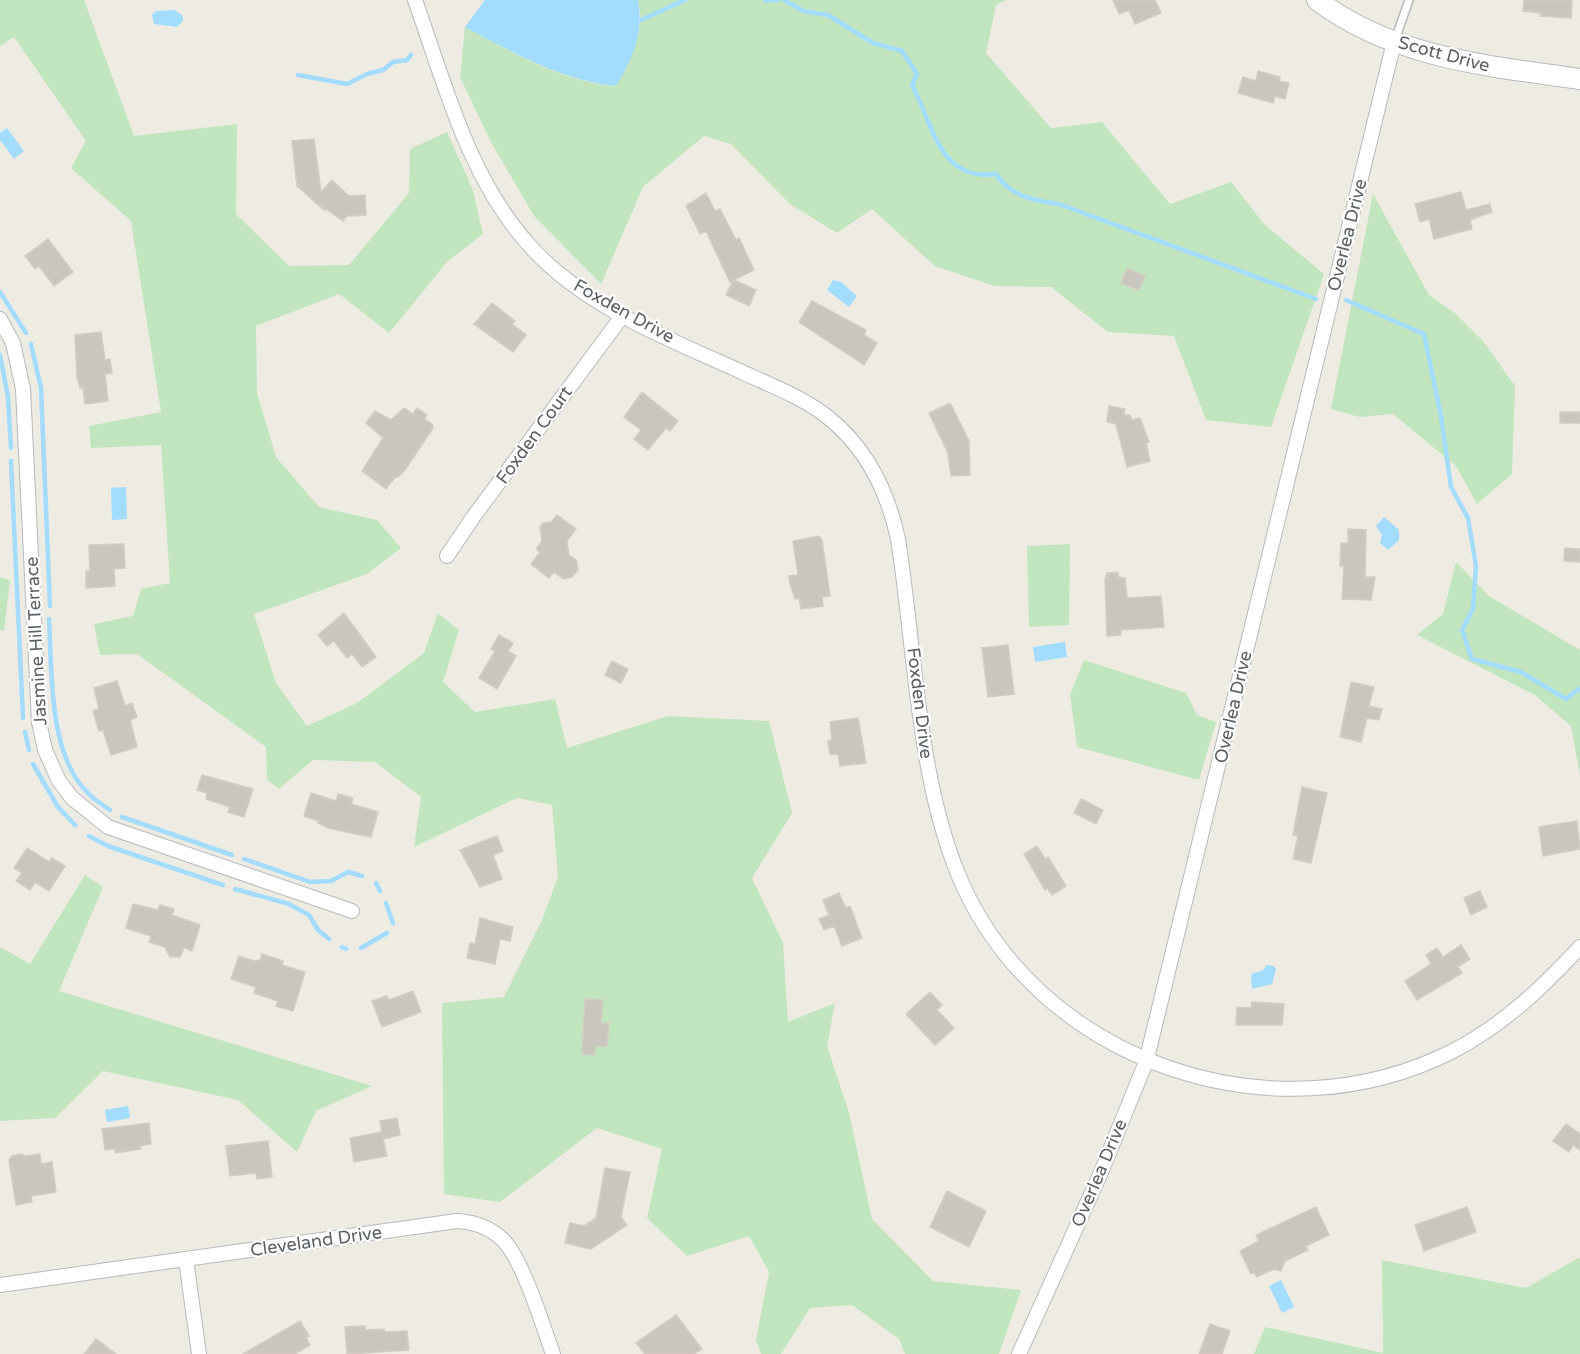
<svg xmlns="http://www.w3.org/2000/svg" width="1580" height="1354" viewBox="0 0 1580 1354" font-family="'Varela Round',sans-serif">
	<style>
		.green { fill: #c1e6bf }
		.water { fill: #a2dcff }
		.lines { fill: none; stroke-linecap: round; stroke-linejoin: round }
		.stream { stroke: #a2dcff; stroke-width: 4.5 }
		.building { fill: #c9c6c0; stroke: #d3cdc1; stroke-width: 1.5 }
		.lane-casing { stroke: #b6b9be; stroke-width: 10 }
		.street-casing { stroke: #b6b9be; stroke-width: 16 }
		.secondary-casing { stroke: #b5b9be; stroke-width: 22 }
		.lane { stroke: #fff; stroke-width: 7 }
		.street { stroke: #fff; stroke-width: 14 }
		.secondary { stroke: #fff; stroke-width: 20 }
		.labels { text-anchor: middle; stroke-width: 4.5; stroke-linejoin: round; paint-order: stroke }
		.street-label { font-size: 18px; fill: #5b6064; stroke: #fff }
	</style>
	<rect width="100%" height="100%" fill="#eeebe3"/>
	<path class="green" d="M0,0H84L134,136L237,124L236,214L289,266L349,265L409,193L410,149L447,132L473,190L483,234L447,262L389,333L339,294L256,326L257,393L276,457L319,507L377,520L401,548L367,574L254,614L276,683L307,726L357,703L424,653L438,613L459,630L443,682L475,712L555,699L567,748L668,716L769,721L792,813L752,878L783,943L788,1022L835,1003L827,1046L849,1113L872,1219L933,1281L1021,1290L999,1354H905L899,1339L852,1305L810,1308L781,1354H761L756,1340L769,1272L749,1236L687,1256L647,1218L662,1149L597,1128L500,1202L444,1194L442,1003L504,997L542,920L558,877L552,805L517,798L414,847L421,797L375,762L313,760L279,789L267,780L266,747L137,654L100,655L94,624L133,616L141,589L170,583L161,445L91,448L89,426L161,412L131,221L71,168L86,141L14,37L0,46Z
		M638,0H1007L996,5L986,53L1051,128L1102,122L1170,204L1231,182L1265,225L1324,274L1271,427L1206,420L1174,336L1108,332L1051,287L994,286L935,266L872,209L837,233L790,204L731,144L704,136L643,187L601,284L534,216L491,142L460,77L465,27C512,52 562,82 616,86L641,20Z
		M1373,194L1429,295L1456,314L1483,341L1515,386L1512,474L1477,504L1456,466L1393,414L1359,417L1331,409Z
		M1070,544L1069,625L1029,627L1027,546Z
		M1456,562L1489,596L1580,650V776L1571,726L1535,695L1417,635L1443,614Z
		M0,577L10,580L4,631L0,630Z
		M1084,660L1186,693L1197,715L1216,722L1199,780L1077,747L1070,695Z
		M85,875L103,887L59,991L372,1086L316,1111L297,1152L238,1100L103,1071L55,1118L0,1121V947L30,964Z
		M1580,1257V1354H1254L1265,1327L1383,1353L1382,1260L1526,1288Z"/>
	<path class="water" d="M485,0H638C644,33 633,58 616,86C562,81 512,52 465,27Z
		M175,10L183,16V21L177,27L154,24L152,15L156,11Z
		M7,128L24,151L14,159L0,140V133Z
		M833,280L841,282L857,296L849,307L827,290Z
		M126,487L127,519L112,520L111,488Z
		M1384,517L1399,530V540L1388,550L1380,543L1382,535L1376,526Z
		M1065,642L1067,657L1035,662L1033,647Z
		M1267,965L1274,966L1276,969L1272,984L1252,989L1251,974L1262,971Z
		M128,1106L130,1118L107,1122L105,1110Z
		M1281,1280L1294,1307L1282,1313L1269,1286Z"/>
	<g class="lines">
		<path class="stream" d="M765,0H778
			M784,0L803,11L828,15L873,43L902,51L917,74L912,85C933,124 939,182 996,174C1010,196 1035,201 1059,204L1316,299
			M641,20L685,0
			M298,75L347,84L367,74L383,70L393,62L407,60L411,55
			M0,292L26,333
			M1346,300L1424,334L1441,416L1451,487L1468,518L1476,566L1473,609L1462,630L1472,659L1521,672L1566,699L1580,688
			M31,344L41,388L50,606
			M0,355L8,397L11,448
			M11,461L23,718
			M49,619C52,670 48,755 88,793C94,800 103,805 110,810
			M25,732L29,750
			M33,764L58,807L75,825
			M122,817L232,855
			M89,836L108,846L223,885
			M244,859L310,882L331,881L348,872L362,876
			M376,883L380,891
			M235,889L289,904L309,915L318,930L329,939
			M386,903L393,923
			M342,947L346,949
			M361,948L387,933"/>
	</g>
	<path class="building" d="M1113,0H1155L1161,13L1135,24L1129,10L1119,14Z
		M1524,0H1572L1571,18L1540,16V13L1523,11Z
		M1258,71L1280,77L1279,81L1289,83L1285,99L1275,96L1273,103L1238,93L1243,77L1256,81Z
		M314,139L321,192L332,180L349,196L365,195L366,215L347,216L343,221L323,207L324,210L297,186L292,141Z
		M1461,192L1466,210L1490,204L1492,212L1470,220L1472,229L1434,239L1429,219L1420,222L1415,204Z
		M706,193L715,211L720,209L736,240L739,238L754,270L734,280L756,290L749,306L726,295L733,281L730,282L706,231L700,234L686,206Z
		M48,239L73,272L54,286L39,266L35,269L25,256Z
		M1127,268L1145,276L1139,290L1121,283Z
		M812,301L866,330L864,335L877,343L864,365L799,322Z
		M492,303L515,321L512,324L526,335L513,352L474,324Z
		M101,332L105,360L110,359L112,373L105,374L108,401L85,404L83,387L80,388L77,377L75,335Z
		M642,392L678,421L670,431L666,428L648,450L634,439L641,430L624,417Z
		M950,403L969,441L970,475L951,476L948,453L929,413Z
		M1109,406L1125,409L1124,415H1130L1132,420L1140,418L1149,442L1146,443L1150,461L1127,467L1116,424L1107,422Z
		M404,408L413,414L417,408L427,415L424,419L432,424L433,428L405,470L398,477L396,476L386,489L362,471L383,438L366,423L375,411L391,420Z
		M1560,412H1580V423H1560Z
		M557,515L576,529L567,541L569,555L576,560L578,570L572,577L563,579L554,572L549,578L531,564L540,552L536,549L542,541L540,527L543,523L551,522Z
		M1348,529L1366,530L1365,577H1375L1371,600L1342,599L1344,566H1340L1341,543H1348Z
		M819,536L822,540L830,596L822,597L823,606L801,609L799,598L795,599L790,584L789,576L798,575L793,541Z
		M124,544L125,568L114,569L115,586L86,588V571H90L89,545Z
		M1565,548L1580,549V562L1564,561Z
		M1118,572V577L1125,578L1127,598L1161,596L1164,627L1121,630V635L1107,636L1105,579L1107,573Z
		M344,613L376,657L362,667L352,654L347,658L334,641L327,646L318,635Z
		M499,635L513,643L508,651L516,656L497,689L479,678L495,651L491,649Z
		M1008,645L1014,694L988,697L982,648Z
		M612,661L628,669L621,683L605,675Z
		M117,681L125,706L132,703L137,717L130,720L137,747L111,755L103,730L99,731L93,711L99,709L94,688Z
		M1351,682L1374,687L1369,706L1382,709L1379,720L1367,718L1361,742L1340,737Z
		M858,718L866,763L840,766L838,754L830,755L828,741L832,740L830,722Z
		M202,775L253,789L244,817L228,812L230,807L206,799L207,793L197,790Z
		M1302,787L1327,793L1311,863L1293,859L1298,836L1293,835Z
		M311,793L336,801L338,794L353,798L351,804L378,812L371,837L328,828L318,823L319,821L304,816Z
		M1081,799L1103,810L1096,824L1074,813Z
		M1577,821L1580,849L1543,856L1539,827Z
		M497,836L503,851L493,855L502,879L480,887L460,850Z
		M1037,846L1045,859L1048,857L1066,886L1052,895L1047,888L1045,890L1024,854Z
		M27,848L49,862L52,858L65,866L49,891L35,882L30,890L16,881L22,873L14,868Z
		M1480,891L1487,907L1471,915L1464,898Z
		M839,893L846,908L850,906L862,938L842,946L834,926L824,930L819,919L829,915L823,900Z
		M133,904L158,910L160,905L174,909L172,915L200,925L192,951L184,947L180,957H170L165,947L149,942L151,936L126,928Z
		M480,918L513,927L510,941L500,939L495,964L467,958L470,943L475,944Z
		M1461,945L1470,959L1458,967L1462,973L1417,1000L1405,981L1431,964L1426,955L1437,948L1443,957Z
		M262,954L283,961L282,965L305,972L293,1011L276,1006L278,1001L254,993L256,987L231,979L239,956L254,961L260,960Z
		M413,991L421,1012L382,1027L372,1001L387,996L389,1000Z
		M930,992L942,1005L937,1010L954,1028L935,1045L906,1014Z
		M585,999L603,1000L601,1023H609L607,1047L595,1046V1055L582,1054Z
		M1252,1002L1284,1004L1282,1025H1236L1237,1007L1251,1008Z
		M397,1118L400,1135L383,1139L387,1156L354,1162L350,1138L382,1132L380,1121Z
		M149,1123L151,1144L140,1146L141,1149L116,1153L115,1149L105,1150L102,1129Z
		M1566,1124L1580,1134V1150L1573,1145L1569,1152L1553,1141Z
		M268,1141L272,1177L257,1179L256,1173L230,1176L226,1146Z
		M22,1154L25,1156L40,1154L41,1164L52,1162L56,1192L31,1196L32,1202L16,1205L9,1160L12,1156Z
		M605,1168L630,1172L621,1217L627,1225L591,1249L565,1243L570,1223L584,1226L596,1218Z
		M947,1191L986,1211L969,1247L930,1227Z
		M1316,1207L1329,1235L1306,1246L1308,1250L1285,1261L1281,1271L1274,1269L1257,1277L1254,1272L1251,1274L1240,1251L1259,1241L1256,1235Z
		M1467,1207L1476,1232L1424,1251L1415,1225Z
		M676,1315L702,1349L694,1354H645L636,1343Z
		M300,1321L309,1336L306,1338L310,1345L295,1354H243Z
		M1210,1324L1230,1331L1222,1354H1199Z
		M365,1326V1330L384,1329V1332L407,1331L409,1350L347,1354L345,1327Z
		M96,1339L116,1354H84Z"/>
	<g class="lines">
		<defs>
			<path id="lane" d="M1395,40L1409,0"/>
			<path id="street" d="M415,0C445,84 468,177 529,245C584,307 669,339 742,372C772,386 805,398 830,419C868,450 888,493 898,539C915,647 917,774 958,874C1036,1063 1274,1142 1453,1051C1503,1025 1542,988 1580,947
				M0,319L13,343L23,389L39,722L45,750L59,781L72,798L108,827L352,911
				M447,556L474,516L623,315
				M186,1260L199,1354
				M0,1285L457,1221C475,1222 490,1227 503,1240C523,1260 543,1326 553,1354
				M1019,1354L1099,1177L1146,1062L1394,42"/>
			<path id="secondary" d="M1317,0C1394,58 1488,66 1580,79"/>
		</defs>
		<use href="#lane" class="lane-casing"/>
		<use href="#street" class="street-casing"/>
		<use href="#secondary" class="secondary-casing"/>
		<use href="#lane" class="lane"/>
		<use href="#street" class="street"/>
		<use href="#secondary" class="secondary"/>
	</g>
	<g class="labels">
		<g class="street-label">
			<text transform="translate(1444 54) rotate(15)" y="6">Scott Drive</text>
			<text transform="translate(1347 235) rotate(-76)" y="6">Overlea Drive</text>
			<text transform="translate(624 311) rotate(29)" y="6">Foxden Drive</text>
			<text transform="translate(534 435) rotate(-54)" y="6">Foxden Court</text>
			<text transform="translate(36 641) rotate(-93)" y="6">Jasmine Hill Terrace</text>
			<text transform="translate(920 703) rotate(83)" y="6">Foxden Drive</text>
			<text transform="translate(1233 707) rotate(-77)" y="6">Overlea Drive</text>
			<text transform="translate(1099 1173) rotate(-67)" y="6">Overlea Drive</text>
			<text transform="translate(316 1241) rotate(-8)" y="6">Cleveland Drive</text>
		</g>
	</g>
</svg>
